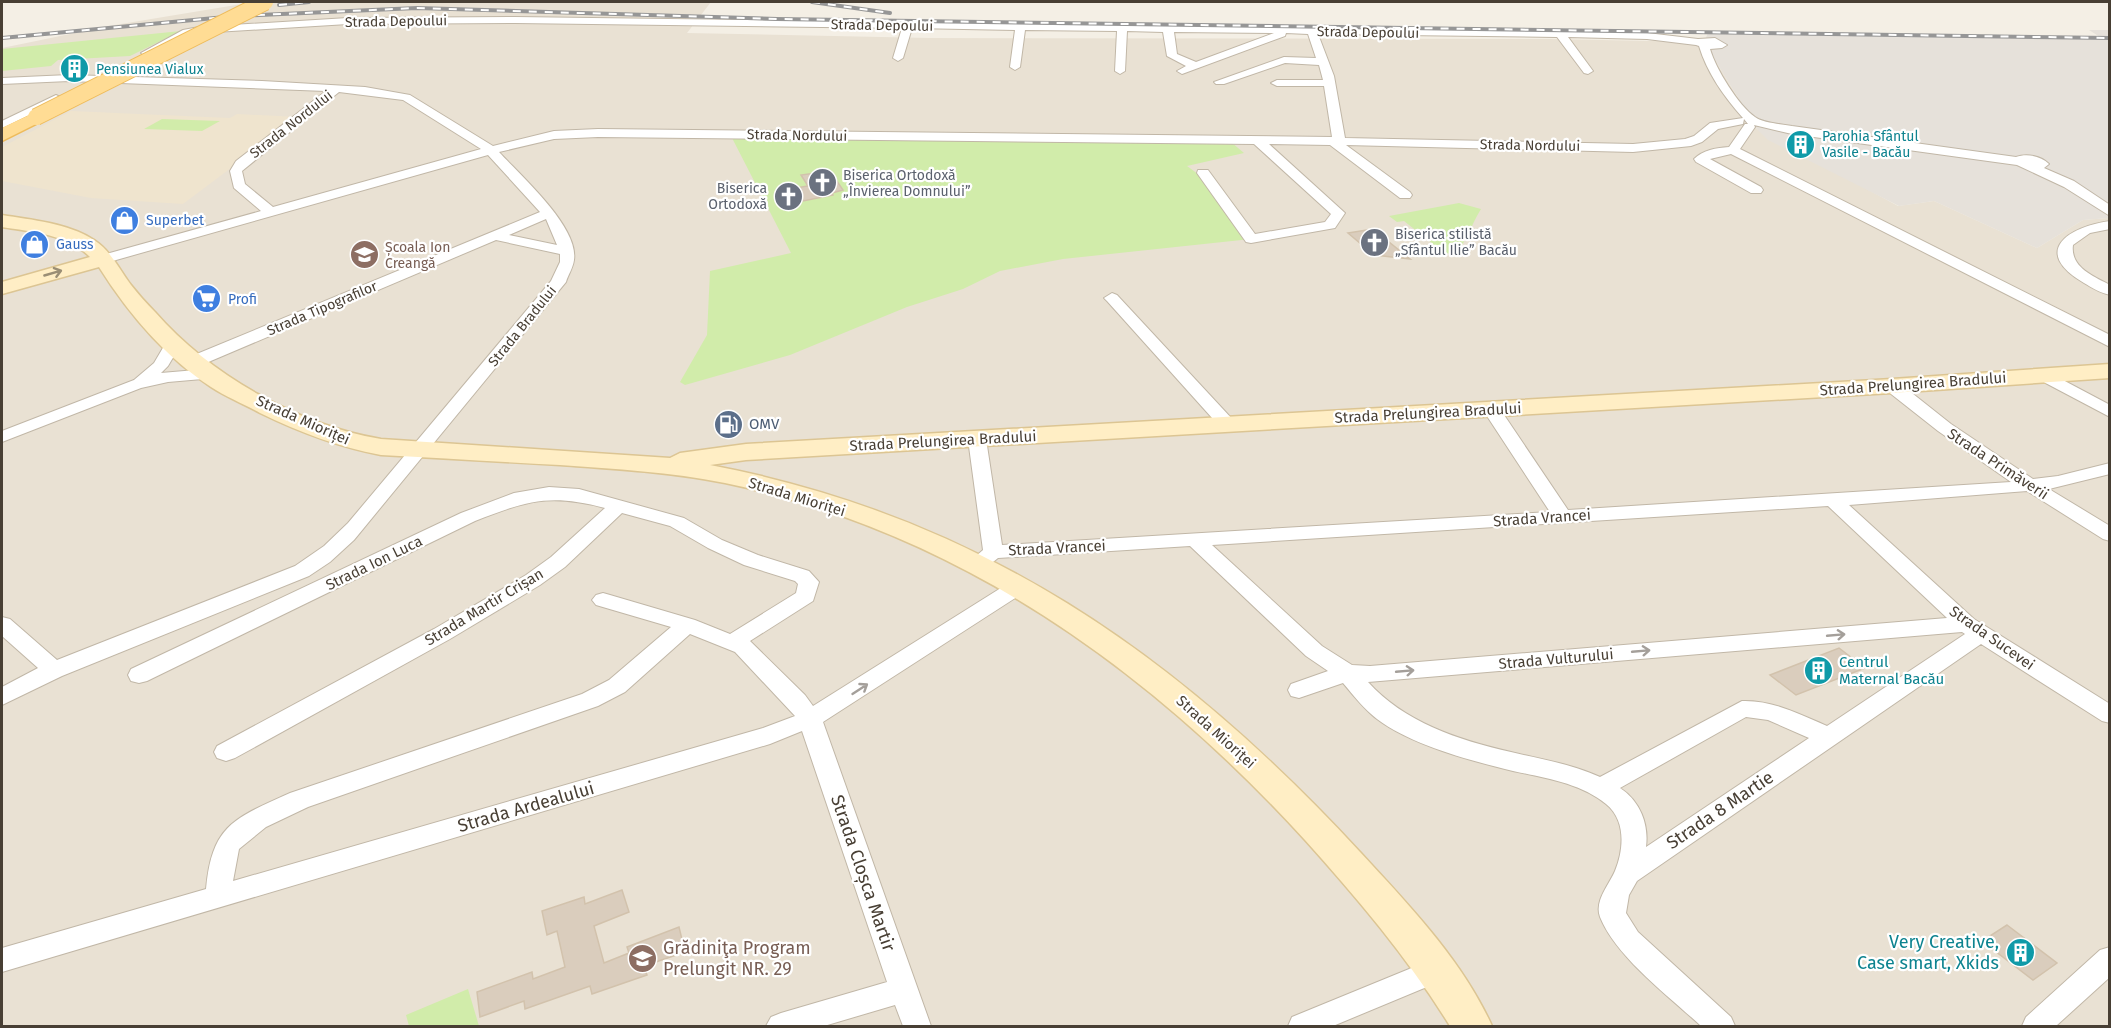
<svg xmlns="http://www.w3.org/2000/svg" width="2111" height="1028" viewBox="0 0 2111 1028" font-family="'Fira Sans',sans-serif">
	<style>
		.residential { fill: #e9e1d3 }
		.industrial { fill: #e6e1da }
		.education { fill: #efe4ce }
		.green { fill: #d1ecaa }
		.building { fill: #dacdbd; stroke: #d2c2ac; stroke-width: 1.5 }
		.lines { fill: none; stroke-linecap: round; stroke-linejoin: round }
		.street-casing { stroke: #c1b7a7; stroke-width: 2 }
		.secondary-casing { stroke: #dcc593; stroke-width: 3 }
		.primary-casing { stroke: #eebb5a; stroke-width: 3 }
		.street { fill: #fff; fill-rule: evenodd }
		.secondary { fill: #ffeec5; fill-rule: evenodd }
		.primary { fill: #ffdc94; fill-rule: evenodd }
		.rail-casing { stroke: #969696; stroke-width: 4 }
		.rail { stroke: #fff; stroke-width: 2; stroke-dasharray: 8; stroke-linecap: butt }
		.primary-bridge-casing { stroke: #eebb5a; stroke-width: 18; stroke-linecap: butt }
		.primary-bridge { stroke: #ffdc94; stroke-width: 16 }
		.oneway { stroke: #9a8e75 }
		.oneway2 { stroke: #a49f9a }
		.labels { text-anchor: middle; stroke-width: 4.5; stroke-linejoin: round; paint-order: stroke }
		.far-street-label { font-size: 14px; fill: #483f34; stroke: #fff }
		.far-culture-label { font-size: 14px; fill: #0d838f; stroke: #fff; text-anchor: start }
		.far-worship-label { font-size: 14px; fill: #5b616d; stroke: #fff; text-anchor: start }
		.far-shop-label { font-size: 14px; fill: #366cbe; stroke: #fff; text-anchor: start }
		.far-education-label { font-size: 14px; fill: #785e54; stroke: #fff; text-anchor: start }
		.street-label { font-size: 15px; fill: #483f34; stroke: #fff }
		.service-label { font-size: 15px; fill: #4e5e75; stroke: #fff; text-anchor: start }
		.culture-label { font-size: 15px; fill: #0d838f; stroke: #fff; text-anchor: start }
		.near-street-label { font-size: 18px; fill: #483f34; stroke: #fff }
		.near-culture-label { font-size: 18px; fill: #0d838f; stroke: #fff; text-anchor: end }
		.near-education-label { font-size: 18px; fill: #785e54; stroke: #fff; text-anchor: start }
	</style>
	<rect width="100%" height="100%" fill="#f4efe5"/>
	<path class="residential" d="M254,2H711L687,33L929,38L1550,39L1704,42L1757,129L1898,206L1934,201L2037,248L2083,220L2109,218V1026H2V48L109,26Z"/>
	<path class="industrial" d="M2089,30H2109V218L2083,220L2037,248L1934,201L1899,206L1768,140L1757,129L1704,42L1708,33L2100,37Z"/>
	<path class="education" d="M71,111L230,118L237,114L299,117L183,204L91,198L2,181V147Z"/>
	<path class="green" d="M181,31L130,56L58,60L51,66L2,71V49Z
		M162,119L220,121L202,131L144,129Z
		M731,136L1231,142L1244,153L1187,166L1198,174L1251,239L1063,259L1000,271L963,289L907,307L790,355L685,385L680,382L707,335L710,271L791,253Z
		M1459,203L1481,209C1471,225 1467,242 1454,255L1443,252L1404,221L1397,222L1389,216Z
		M468,989L479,1026H409L406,1015Z"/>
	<path class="building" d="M830,171L843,190L832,193L833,195L783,205L776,191L808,186L801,175Z
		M1373,229L1410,259L1374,255L1348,233Z
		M1839,648L1865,668L1796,695L1770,675Z
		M622,890L629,912L594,926L604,963L629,953L627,947L679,927L685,952L644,966L647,975L592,994L590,986L525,1009L524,1001L480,1017L477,992L532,972L533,979L565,967L557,931L547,935L542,911L584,897L585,904Z
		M2007,925L2057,963L2033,980L1982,941Z"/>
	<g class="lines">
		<defs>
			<path id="street" d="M515,17L1560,31L1647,33L1698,39L1715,38L1727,45L1722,48L1710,49C1716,69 1738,105 1755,117C1763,123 1781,124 1792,126L2016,157C2027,153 2041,156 2049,164L2044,168L2074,181L2110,205V216L2064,187L2017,165L1792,134L1754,125L1755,127L1740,149L2110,335V347L1731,154L1710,159L1761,187L1763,190L1761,193H1751L1696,162L1694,159C1703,150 1716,148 1729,147L1745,124H1748L1744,119L1743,124L1718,129L1702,142L1691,146L1633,152L1346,145L1410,192L1412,195L1410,198H1400L1330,145L1269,144L1345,213L1335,228L1251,243L1246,242L1197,173L1198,170H1208L1255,234L1325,222L1331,214L1254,144L598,137L554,139L499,152C521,176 579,227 574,260C573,268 568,275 566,282L354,540L330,562L309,576L62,676L2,705V687L38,668L2,636V617L10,619L57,660L295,566L324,546L348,523L551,281L560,262V254L496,240L199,366H187L185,362L187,358L540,212L488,155L109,262H99L97,259L99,256L261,211L234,188L230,171L236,161L326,91L69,81L2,84V78L69,75L262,81L365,87L410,95L493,146L554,131L598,129L1332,137L1324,86H1277L1271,83L1277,80H1323L1319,65L1285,63L1224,84H1216L1214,82L1284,57L1316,58L1308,34L1286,33L1285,36L1182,74L1177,71L1186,66L1167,56L1163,32L1127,31L1125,71L1120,74L1115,71L1117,31L1025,30L1020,67L1015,70L1010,67L1015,30L912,28L903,58L898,61L893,58L902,28L515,23L348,24L199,33L190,35L150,55L146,56L141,53L183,30L199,27L348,18ZM1174,32L1274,33L1196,62L1177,54ZM1318,34L1557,37L1584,73L1588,74L1593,71L1568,37L1647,39L1696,45L1699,46C1707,73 1725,98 1743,118L1710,123L1694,136L1685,139L1633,144L1345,138L1334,76ZM339,92L403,100L481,149L273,207L245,184L242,171ZM546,219L557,245L509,235Z
				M56,95L62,98L60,100L2,128V121Z
				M2110,221V229L2090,233L2073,245C2070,267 2093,276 2110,285V295C2101,293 2092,288 2084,283C2031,252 2067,227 2110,221Z
				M1112,293L1117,295L1234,421L1237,425L1234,429H1222L1107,301L1104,298Z
				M173,339L181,344L168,366L161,373L208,369L214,370L216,374L214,378L168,382L141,388L2,442V431L134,380L154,363L167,341Z
				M2044,370L2110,405V417L2038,379L2036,375L2038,371Z
				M1892,381L1898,382L1951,424L2033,479L2058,476L2110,463V474L2049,489L2110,526V541L2103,539L2027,491L1849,505L1974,619L2110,704V723L2102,721L1981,644L1637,881L1629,895L1626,913L1638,932L1731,1017L1735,1026H1701C1670,997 1616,957 1600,917C1594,901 1609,885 1615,871C1624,849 1626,820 1606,804C1580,783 1545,778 1513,771C1472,761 1411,745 1377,719C1364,709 1354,696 1343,683L1299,698L1291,696L1288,690L1291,684L1328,671L1306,656L1190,546L998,558C989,565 982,572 970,569L967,564L983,550L968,439L971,435H983L986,439L1002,545L1550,512L1483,410L1486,406H1498L1568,510L2011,482L1938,431L1886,390L1883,386L1886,382ZM1828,506L1947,618L1370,666L1352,665L1322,646L1212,545ZM1962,632L1965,634L1827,726C1800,714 1772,700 1742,701L1600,777C1572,764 1540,759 1511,752C1458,740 1404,722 1368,682ZM1746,717L1768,720L1809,738L1646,847C1649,824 1640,801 1620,788Z
				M549,487L579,489L684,518L722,540L758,555L809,571L819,582L813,601L750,641L805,695L813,706L1012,581L1019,579L1026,581L1029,586L1026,591L823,722L931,1026H903L895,1005L824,1026H766L771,1017L781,1013L887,982L802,731L770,744L2,972V948L206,889C212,824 235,818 290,793L582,694L609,680L671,627L596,605L592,600L596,595L603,593L610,595L695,620L730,634L796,593L798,584L795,581L744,565L708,548L670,526L622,513L565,567L540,585L450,639L235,758L226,761L217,758L214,752L217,746L434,629L526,575L551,557L605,508C549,493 527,501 475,521L147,681L139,683L131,681L128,675L131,669L461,513L514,493ZM690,634L735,652L795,716L763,728L233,881L239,849L266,827L308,807L598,706L625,692Z
				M2110,947V977L2056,1026H2022L2026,1017L2100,950Z
				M1436,958L1446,961L1450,970L1446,979L1333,1026H1288L1292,1017Z"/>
			<path id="secondary" d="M2,215C32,220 68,223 94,240C111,251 119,269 131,285C138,294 146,303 155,312C210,375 298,425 381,439L670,458L680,453L746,444L1892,379L2110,364V378L1892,393L746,460L710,465C979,516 1177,654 1360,852C1409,905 1462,960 1492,1026H1450C1408,958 1358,899 1305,840C1147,667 957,532 725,483C670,472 616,469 560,465C500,462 441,458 381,455C338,447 299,432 260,413C244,404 226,397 211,387C165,357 128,313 99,267L2,294V282L90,257C67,234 32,232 2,227Z"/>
			<path id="primary" d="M36,112L42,113L45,117L42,121L2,141V128Z"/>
		</defs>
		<use href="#street" class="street-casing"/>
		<use href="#secondary" class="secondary-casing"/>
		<use href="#primary" class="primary-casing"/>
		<use href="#street" class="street"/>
		<use href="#secondary" class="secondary"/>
		<use href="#primary" class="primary"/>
		<defs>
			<path id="rail" d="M812,2L890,13
				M279,5L309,2
				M2,38L236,16L417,8L777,19L2110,38"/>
		</defs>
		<use href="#rail" class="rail-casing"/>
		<use href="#rail" class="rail"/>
		<defs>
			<path id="primary-bridge" d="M36,117L265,2"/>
		</defs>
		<use href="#primary-bridge" class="primary-bridge-casing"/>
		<use href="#primary-bridge" class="primary-bridge"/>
	</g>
	<defs><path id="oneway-shaft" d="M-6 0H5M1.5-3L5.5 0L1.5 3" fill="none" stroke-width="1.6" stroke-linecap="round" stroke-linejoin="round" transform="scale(1.5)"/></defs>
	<use class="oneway" href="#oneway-shaft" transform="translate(53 273) rotate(-16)"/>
	<g class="oneway2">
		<use href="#oneway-shaft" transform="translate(1836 635) rotate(-5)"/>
		<use href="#oneway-shaft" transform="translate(1641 651) rotate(-5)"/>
		<use href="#oneway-shaft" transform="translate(1405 671) rotate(-5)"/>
		<use href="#oneway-shaft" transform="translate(860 689) rotate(-33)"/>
	</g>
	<defs>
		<symbol id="building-disc" viewBox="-11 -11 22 22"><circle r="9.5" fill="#0f9aa8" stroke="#fff"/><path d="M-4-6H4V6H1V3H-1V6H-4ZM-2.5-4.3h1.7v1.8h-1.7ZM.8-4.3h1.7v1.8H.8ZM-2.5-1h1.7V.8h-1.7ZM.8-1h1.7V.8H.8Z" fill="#fff"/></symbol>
		<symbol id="church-disc" viewBox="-11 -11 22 22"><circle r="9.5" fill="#6b7280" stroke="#fff"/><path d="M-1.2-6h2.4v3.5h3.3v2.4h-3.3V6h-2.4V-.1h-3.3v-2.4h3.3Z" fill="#fff"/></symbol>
		<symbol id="shop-disc" viewBox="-11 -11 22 22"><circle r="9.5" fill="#3f7fe0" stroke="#fff"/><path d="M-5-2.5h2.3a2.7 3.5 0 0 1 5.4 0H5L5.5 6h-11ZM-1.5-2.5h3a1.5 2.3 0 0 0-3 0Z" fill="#fff"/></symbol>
		<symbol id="school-disc" viewBox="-11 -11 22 22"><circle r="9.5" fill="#8d6e63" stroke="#fff"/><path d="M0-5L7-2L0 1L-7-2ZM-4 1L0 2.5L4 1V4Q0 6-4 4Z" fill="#fff"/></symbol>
		<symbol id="supermarket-disc" viewBox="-11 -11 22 22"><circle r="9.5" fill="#3f7fe0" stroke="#fff"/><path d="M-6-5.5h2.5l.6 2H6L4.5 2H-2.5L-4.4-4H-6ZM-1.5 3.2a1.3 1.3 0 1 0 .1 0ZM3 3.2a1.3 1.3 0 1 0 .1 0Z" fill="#fff"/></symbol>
		<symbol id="fuel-disc" viewBox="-11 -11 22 22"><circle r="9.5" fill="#5c6f8a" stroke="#fff"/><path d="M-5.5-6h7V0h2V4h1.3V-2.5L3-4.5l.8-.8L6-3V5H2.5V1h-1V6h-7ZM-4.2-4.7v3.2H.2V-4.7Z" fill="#fff"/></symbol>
	</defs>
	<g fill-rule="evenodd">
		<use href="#building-disc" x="58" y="52" width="33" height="33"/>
		<use href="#building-disc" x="1784" y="128" width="33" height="33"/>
		<use href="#church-disc" x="806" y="166" width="33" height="33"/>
		<use href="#church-disc" x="772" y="180" width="33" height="33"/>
		<use href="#shop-disc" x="108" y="204" width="33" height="33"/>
		<use href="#church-disc" x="1358" y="226" width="33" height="33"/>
		<use href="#shop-disc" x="18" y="228" width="33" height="33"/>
		<use href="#school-disc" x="348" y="238" width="33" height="33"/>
		<use href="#supermarket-disc" x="190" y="282" width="33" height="33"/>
		<use href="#fuel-disc" x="712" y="408" width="33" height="33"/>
		<use href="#building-disc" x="1802" y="654" width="33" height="33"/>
		<use href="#building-disc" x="2004" y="936" width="33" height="33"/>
		<use href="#school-disc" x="626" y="942" width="33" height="33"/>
	</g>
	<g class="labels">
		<g class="far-street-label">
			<text transform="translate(396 21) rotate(-1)" y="5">Strada Depoului</text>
			<text transform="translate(882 25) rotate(1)" y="5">Strada Depoului</text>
			<text transform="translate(1368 32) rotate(1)" y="5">Strada Depoului</text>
			<text transform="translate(291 124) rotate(-38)" y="5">Strada Nordului</text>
			<text transform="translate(797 135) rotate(1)" y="5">Strada Nordului</text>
			<text transform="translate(1530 145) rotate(1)" y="5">Strada Nordului</text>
			<text transform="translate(322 308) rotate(-23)" y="5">Strada Tipografilor</text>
			<text transform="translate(522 326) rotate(-51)" y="5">Strada Bradului</text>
		</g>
		<g class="far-culture-label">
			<text x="96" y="74">Pensiunea Vialux</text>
			<text x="1822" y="141">Parohia Sfântul<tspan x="1822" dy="16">Vasile - Bacău</tspan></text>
		</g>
		<g class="far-worship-label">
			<text x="843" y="180">Biserica Ortodoxă<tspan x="843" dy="16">„Învierea Domnului”</tspan></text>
			<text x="767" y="193" text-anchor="end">Biserica<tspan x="767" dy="16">Ortodoxă</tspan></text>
			<text x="1395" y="239">Biserica stilistă<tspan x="1395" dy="16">„Sfântul Ilie” Bacău</tspan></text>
		</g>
		<g class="far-shop-label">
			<text x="146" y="225">Superbet</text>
			<text x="56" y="249">Gauss</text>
			<text x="228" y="304">Profi</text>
		</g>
		<g class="far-education-label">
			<text x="385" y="252">Școala Ion<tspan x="385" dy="16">Creangă</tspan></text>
		</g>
		<g class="street-label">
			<text transform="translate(1913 384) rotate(-4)" y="5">Strada Prelungirea Bradului</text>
			<text transform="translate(1428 413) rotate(-3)" y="5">Strada Prelungirea Bradului</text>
			<text transform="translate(303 420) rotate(24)" y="5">Strada Mioriței</text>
			<text transform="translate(943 441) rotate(-3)" y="5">Strada Prelungirea Bradului</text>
			<text transform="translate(1998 464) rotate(33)" y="5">Strada Primăverii</text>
			<text transform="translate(797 497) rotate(17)" y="5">Strada Mioriței</text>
			<text transform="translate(1542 518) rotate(-4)" y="5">Strada Vrancei</text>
			<text transform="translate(1057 548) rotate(-3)" y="5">Strada Vrancei</text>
			<text transform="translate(374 563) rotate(-26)" y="5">Strada Ion Luca</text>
			<text transform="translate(484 607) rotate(-31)" y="5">Strada Martir Crișan</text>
			<text transform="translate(1992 638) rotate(35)" y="5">Strada Sucevei</text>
			<text transform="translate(1556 659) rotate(-5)" y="5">Strada Vulturului</text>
			<text transform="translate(1216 732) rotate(42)" y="5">Strada Mioriței</text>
		</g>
		<g class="service-label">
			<text x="749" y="429">OMV</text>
		</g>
		<g class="culture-label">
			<text x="1839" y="667">Centrul<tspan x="1839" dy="17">Maternal Bacău</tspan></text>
		</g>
		<g class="near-street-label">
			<text transform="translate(526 807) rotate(-16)" y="6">Strada Ardealului</text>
			<text transform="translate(1720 810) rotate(-34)" y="6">Strada 8 Martie</text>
			<text transform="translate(863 873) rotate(71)" y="6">Strada Cloșca Martir</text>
		</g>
		<g class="near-culture-label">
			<text x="1999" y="948">Very Creative,<tspan x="1999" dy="21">Case smart, Xkids</tspan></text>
		</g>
		<g class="near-education-label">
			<text x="663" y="954">Grădiniţa Program<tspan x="663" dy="21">Prelungit NR. 29</tspan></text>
		</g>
	</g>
	<rect width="2111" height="1028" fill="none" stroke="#483f34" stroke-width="6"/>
</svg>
